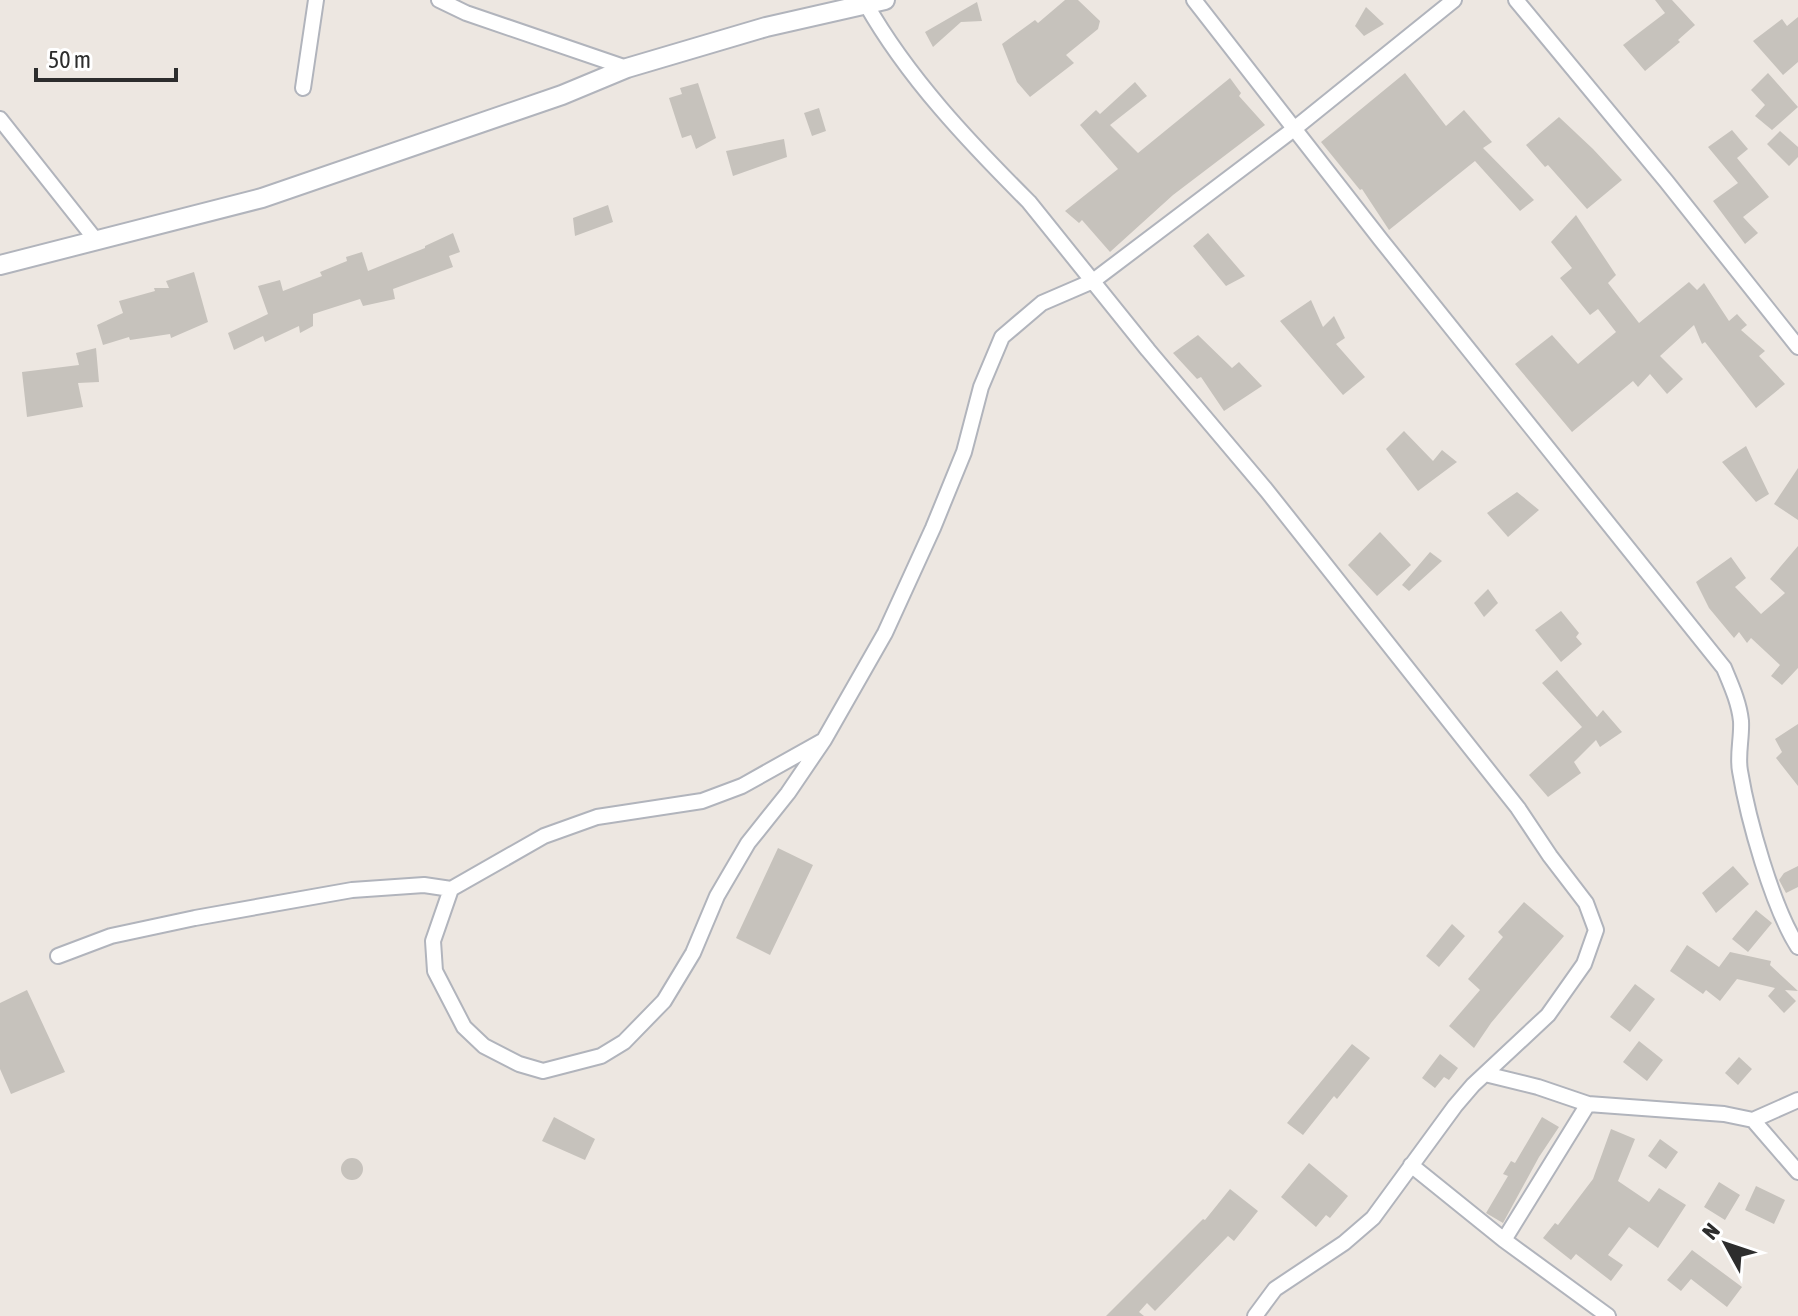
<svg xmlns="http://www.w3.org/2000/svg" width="1798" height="1316" viewBox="0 0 1798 1316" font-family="'Asap Condensed',sans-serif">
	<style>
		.building { fill: #c6c2bc }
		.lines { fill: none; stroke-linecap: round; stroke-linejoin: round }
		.minor-casing { stroke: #b1b4bc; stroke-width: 18 }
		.tertiary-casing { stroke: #b1b4bc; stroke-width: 22 }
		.minor { stroke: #fff; stroke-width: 14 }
		.tertiary { stroke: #fff; stroke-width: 18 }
	</style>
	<rect width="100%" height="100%" fill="#ede7e1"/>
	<path class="building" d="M1065,0H1078L1100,21L1098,29L1066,55L1074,63L1030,97L1017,82L1002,44L1035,20L1038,23Z
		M1655,0H1672L1695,25L1678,40L1680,42L1645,71L1623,45L1665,13Z
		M977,2L982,21L961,22L933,47L925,32Z
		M1366,7L1384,24L1364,36L1355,26Z
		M1798,17V62L1783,75L1753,41L1782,19L1787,26Z
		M1405,73L1446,126L1464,110L1492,142L1483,148L1534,200L1520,211L1475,161L1389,230L1362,189L1360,190L1321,142Z
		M1768,73L1798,107L1772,130L1755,116L1765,105L1751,90Z
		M1230,78L1241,93L1239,96L1265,125L1173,195L1110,252L1082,220L1079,223L1065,211L1118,169L1080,125L1096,110L1100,114L1135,82L1147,96L1110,125L1138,153Z
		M698,83L716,138L696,149L691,135L682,138L669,98L682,94L680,88Z
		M819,108L826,131L812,136L804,113Z
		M1559,117L1593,149L1622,180L1587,209L1548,165L1545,167L1526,145Z
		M1732,130L1748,149L1737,158L1769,197L1743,217L1758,233L1745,244L1713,201L1738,183L1708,147Z
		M1780,131L1798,147V157L1789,166L1767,144Z
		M784,139L787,157L733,176L726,151Z
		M608,205L613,222L575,236L573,218Z
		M1576,215L1616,275L1608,283L1639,323L1689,282L1697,290L1704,283L1729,321L1737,314L1747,325L1741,330L1765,351L1759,356L1785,384L1756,408L1705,342L1702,344L1694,325L1660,356L1683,379L1667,394L1650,374L1638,387L1633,381L1572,432L1515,364L1552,335L1578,364L1616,332L1598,309L1590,315L1560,278L1572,268L1551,242Z
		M453,233L460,252L449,256L453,267L393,289L395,299L363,306L360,299L313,314V326L300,333L299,326L265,342L263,336L234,350L228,333L268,314L258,286L280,280L283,291L322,276L320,272L347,261L346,257L362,252L368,271L425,248V246Z
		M1208,233L1245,276L1226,286L1193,246Z
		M194,272L208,322L171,338L170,334L130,340L129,337L103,345L97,325L123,313L119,301L155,291L154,288H169L166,281Z
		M1311,300L1323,327L1334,316L1345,338L1336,344L1365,377L1343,395L1280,321Z
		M1198,335L1232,368L1239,362L1262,386L1224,411L1201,377L1197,379L1173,353Z
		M96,348L99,382L78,383L83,407L27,417L22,372L79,365L76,353Z
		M1404,431L1433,461L1442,450L1457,462L1418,491L1386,449Z
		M1746,446L1769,494L1756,502L1722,462Z
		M1798,468V520L1774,504Z
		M1517,492L1539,510L1508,537L1487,513Z
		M1380,532L1411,565L1377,596L1348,565Z
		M1798,546V668L1782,685L1771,676L1780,665L1751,638L1747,643L1739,632L1734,638L1709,608L1696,582L1731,557L1746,578L1735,587L1761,614L1785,593L1770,579Z
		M1430,552L1442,561L1409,591L1402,585Z
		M1488,589L1498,603L1484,617L1474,603Z
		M1561,611L1579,633L1576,637L1582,644L1561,662L1535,630Z
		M1557,670L1597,717L1603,710L1622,732L1600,747L1596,740L1574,762L1581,773L1548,797L1529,775L1582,727L1542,683Z
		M1798,724V786L1776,758L1782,752L1775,739Z
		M778,848L813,865L770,955L736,938Z
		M1733,866L1749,884L1716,913L1702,893Z
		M1798,866V887L1786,893L1779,880L1784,873Z
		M1524,902L1564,936L1491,1023L1474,1048L1449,1026L1480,990L1468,979L1503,937L1498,932Z
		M1756,910L1772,923L1748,952L1732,939Z
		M1452,924L1465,936L1439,967L1426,956Z
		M1687,945L1719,967L1730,952L1771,961L1770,965L1798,991L1785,990L1796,1001L1784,1013L1768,996L1775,988L1737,979L1720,1001L1706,990L1703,994L1670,971Z
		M1635,984L1655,999L1630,1032L1610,1017Z
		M27,990L65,1072L11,1094L0,1069V1003Z
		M1639,1041L1663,1060L1647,1081L1623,1062Z
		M1352,1044L1370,1058L1337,1099L1334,1096L1303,1135L1287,1123Z
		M1440,1054L1458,1068L1449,1080L1444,1077L1435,1088L1422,1078Z
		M1739,1057L1752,1069L1738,1085L1725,1073Z
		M554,1117L595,1139L585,1160L542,1141Z
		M1542,1117L1559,1127L1539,1157L1503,1223L1486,1213L1508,1176L1503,1174L1511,1161L1515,1163Z
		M1611,1129L1635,1139L1618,1181L1649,1202L1659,1188L1686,1205L1658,1248L1629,1227L1608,1255L1623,1265L1611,1281L1576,1254L1571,1260L1543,1238L1555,1223L1558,1225L1593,1179Z
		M1660,1139L1678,1152L1666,1169L1648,1156Z
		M341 1169a11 11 0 1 1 22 0a11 11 0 1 1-22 0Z
		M1309,1163L1348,1196L1330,1218L1326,1215L1316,1227L1281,1197Z
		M1719,1182L1740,1195L1725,1220L1704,1207Z
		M1756,1186L1785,1200L1774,1224L1745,1210Z
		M1230,1189L1258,1211L1234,1241L1228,1236L1155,1311L1147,1303L1139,1312L1144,1316H1106L1203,1219L1205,1220Z
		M1692,1250L1742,1287L1727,1307L1691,1279L1681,1291L1667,1280Z"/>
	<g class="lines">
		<defs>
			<path id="minor" d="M439,0L466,13L627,68
				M1194,0L1381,240L1724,668C1731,685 1739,702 1741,721C1742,738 1737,755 1740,771C1748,819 1772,906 1798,947
				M1516,0L1666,181L1798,347
				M866,4C908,78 969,142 1029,202L1148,350L1267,491L1518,808L1550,856L1586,903L1596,930L1584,964L1548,1015L1473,1085L1455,1106L1373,1218L1344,1243L1275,1289L1255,1316
				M303,88L316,0
				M0,119L95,239
				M824,740L742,786L702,801L597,817L544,836L451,889L433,941L435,971L464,1027L484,1046L519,1064L543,1071L601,1056L624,1042L664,1001L693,953L717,896L748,843L788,793L824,740L885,633L933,528L964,452L981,387L1002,337L1042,303L1093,281L1294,129L1454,0
				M58,956L111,936L195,918L352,890L424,885L451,889
				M1485,1074L1538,1087L1588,1104L1724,1114L1753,1120L1798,1100
				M1753,1120L1798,1172
				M1411,1165L1504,1240L1608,1316
				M1504,1240L1588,1104"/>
			<path id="tertiary" d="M0,265L262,198L562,95L627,68L766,27L885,0"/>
		</defs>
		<use href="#minor" class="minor-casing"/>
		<use href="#tertiary" class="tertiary-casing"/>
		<use href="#minor" class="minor"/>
		<use href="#tertiary" class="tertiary"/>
	</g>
	<g transform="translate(1726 1244) rotate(310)" stroke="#ffffff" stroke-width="6" paint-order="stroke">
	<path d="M0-6L14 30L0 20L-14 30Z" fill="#2d2d2d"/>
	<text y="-12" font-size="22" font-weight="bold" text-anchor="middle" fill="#2d2d2d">N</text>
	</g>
	<path d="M36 68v12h140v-12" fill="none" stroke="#2d2d2d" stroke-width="4"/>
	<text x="48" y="68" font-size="24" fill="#2d2d2d" stroke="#ffffff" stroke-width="6" paint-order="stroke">50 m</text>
</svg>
